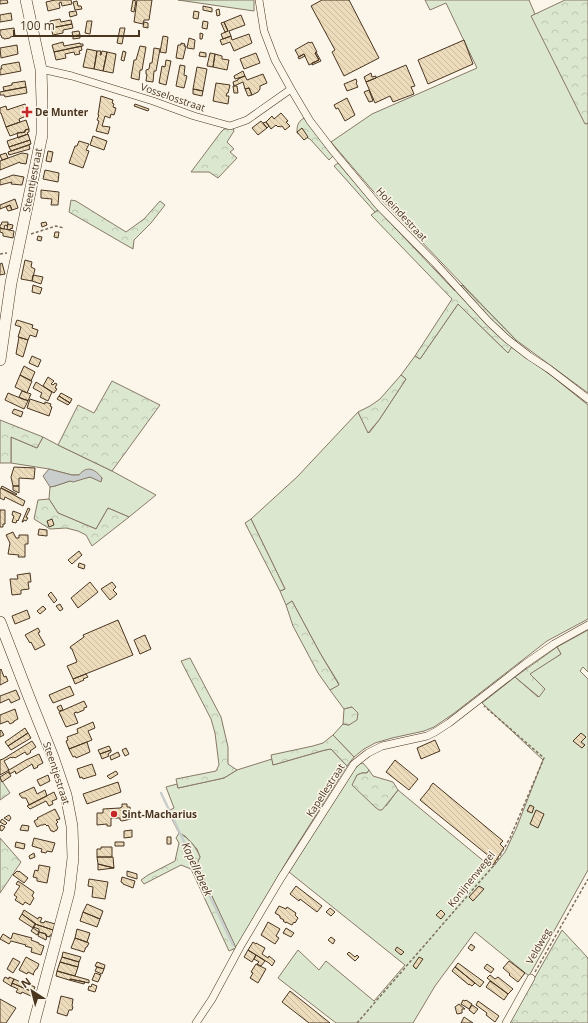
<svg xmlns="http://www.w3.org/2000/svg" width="588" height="1023" viewBox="0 0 588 1023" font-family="'Open Sans',sans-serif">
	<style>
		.green { fill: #dce7d0; stroke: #887966 }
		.forest { fill: url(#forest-crowns); stroke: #887966 }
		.water { fill: #c9cecd; stroke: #887966 }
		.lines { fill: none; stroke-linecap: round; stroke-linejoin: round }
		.stream { stroke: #c9cecd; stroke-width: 2.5 }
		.building { fill: url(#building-back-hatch); stroke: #4a3520 }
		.street-casing { stroke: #4a3520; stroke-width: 8 }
		.secondary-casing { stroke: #4a3520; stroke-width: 12 }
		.path { stroke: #7f6f5c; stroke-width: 1.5; stroke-dasharray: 3 2; stroke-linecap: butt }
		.street { stroke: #fbf6e9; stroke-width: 7 }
		.secondary { stroke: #fbf6e9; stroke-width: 11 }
		.poi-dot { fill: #c62828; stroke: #fbf6e9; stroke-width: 1.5 }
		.labels { text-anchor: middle; stroke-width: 3; stroke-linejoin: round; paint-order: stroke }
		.street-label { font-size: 10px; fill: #4a3520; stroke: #fbf6e9 }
		.poi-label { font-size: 10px; font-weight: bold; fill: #4a3520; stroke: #fbf6e9; text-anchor: start }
		.water-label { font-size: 11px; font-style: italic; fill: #4a3520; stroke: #fbf6e9 }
	</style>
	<defs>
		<pattern id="forest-crowns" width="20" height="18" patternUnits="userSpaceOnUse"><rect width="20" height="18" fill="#dce7d0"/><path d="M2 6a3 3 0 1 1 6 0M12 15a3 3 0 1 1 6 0" fill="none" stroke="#bec7b2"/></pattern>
		<pattern id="building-back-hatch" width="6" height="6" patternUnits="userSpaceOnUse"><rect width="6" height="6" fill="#ecdcbc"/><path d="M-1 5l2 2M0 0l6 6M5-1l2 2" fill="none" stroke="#ccbda1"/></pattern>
	</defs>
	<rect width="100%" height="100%" fill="#fbf6e9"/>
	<path class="green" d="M178,0H254V11Z
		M425,0H529L535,14L532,16L586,124L588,123V393L516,340L487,310L373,191L331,142L372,114L477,68L446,3L430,10Z
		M338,163L378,210L375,212L334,166Z
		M458,304L507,352L511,347L552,376L588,405V619L547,641L453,714L434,727L424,731L392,738L375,743L364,749L354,757L333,735L343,724L349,725L352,707L344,709L330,690L339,684L320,653L292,601L286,605L280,591L285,589L251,519L297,477L358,412L369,433L379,420L406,379L401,375L415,356L420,359Z
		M11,437L37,448L43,437L58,445L112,471L156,495L129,517L108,508L96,529L58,513L49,499L50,487L55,486L70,481L90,477L101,481L102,478L80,475H72L49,469L11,463Z
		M588,630V672L583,667L580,671L588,679V870L529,976L475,932L435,986L413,1023H336L278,978L298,950L319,970L326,961L374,1001L405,965L289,872L354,770L359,764L363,763L369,770L367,773H362L357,775L353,785L386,806L398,790L492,868L505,852L516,829L543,760L482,703L515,677L538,697L529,674L561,654L557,647Z
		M331,749L347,766L290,856L236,948L197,864L200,857L197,849L185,836L179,833L168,811L174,808L166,787L177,784L178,788L224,778L237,770L272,759L273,765L325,750Z"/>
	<path class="forest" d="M565,0H588V123L585,124L531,16Z
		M304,118L333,156L329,160L310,139L297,133C297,127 297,122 304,118Z
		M233,128L234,131L227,142L234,149L230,152L237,158L218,178L209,172H191L221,132L224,129Z
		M71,200L76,201L126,232L144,219L160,201L165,205L151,223L134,240L133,249L69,212Z
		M378,210L455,291L462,285L516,340L508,353L458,304L420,359L415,356L452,299L371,215Z
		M401,375L406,379L379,420L368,433L358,412L370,406L380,399Z
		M112,381L160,405L112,471L58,445L78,405L94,413Z
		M0,420L43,437L37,448L11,437V463H0Z
		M49,499L58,513L96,529L108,508L129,517L92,546L86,535L78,531L66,528L50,529L34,519L38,500Z
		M251,519L285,589L280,591L245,523Z
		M292,601L320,653L339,685L330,690L318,673L293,626L286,605Z
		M557,647L561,654L530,674L545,689L539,697L515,677Z
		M190,658L221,717L228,747V764L237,770L224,778L178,788L176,779L216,771L219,765L215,733L211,719L181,661Z
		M352,707L358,713L357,720L349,725L343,724L344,709Z
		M333,735L354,757L347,766L331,749L325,750L273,765L271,755L313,746L323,743Z
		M369,770L373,776L393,782L398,790L382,810H379L375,807L352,785L357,775L362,773H367Z
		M0,778L10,793L0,800Z
		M179,833C189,838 196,847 200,857L197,864L236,948L229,951L191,869L181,865L144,884L141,880L148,875L175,861L179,843L176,838Z
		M0,838L21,862L0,893Z
		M562,930L588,958V1023H509Z"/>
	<path class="water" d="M49,469L72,475H79C87,465 95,469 102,478L101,482L90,477L73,482L70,481L55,486L50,487L43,476Z"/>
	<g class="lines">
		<path class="stream" d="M161,793L233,945"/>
	</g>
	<path class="building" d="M0,0H7L8,3L0,4Z
		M55,0H71L72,4L62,6L61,2L59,3L60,8L48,11L46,2Z
		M133,0L136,1L134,12L131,11Z
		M137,0H152L149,20H144L143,24L134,22Z
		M322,0H349L379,58L344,76L332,52L335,50L311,6Z
		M77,1L78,6H81L82,9L75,10L73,2Z
		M203,6L212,8V12L203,10Z
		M219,9L220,15L217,16L216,10Z
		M76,11L77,15L70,17L69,12Z
		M194,11L199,12L198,19L193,18Z
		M11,13L12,20L0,22V15Z
		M241,15L245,25L229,31L231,36L223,39L221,34L228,31L224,22Z
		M60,19L61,22L71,20L72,24L51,28L50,21Z
		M87,21H92L90,34L85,33Z
		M203,21L208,22L207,29L202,28Z
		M144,22L148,23V28L143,27Z
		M224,22L228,31L225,32L221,23Z
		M72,24L73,28L63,30V33L53,35L51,28Z
		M14,28L15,36L10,37V38L4,39V38H2L1,35H0V30Z
		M120,28H125L122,44L117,43Z
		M79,31L80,35L73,36L72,32Z
		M200,33L203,34L202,39H200Z
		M249,34L252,43L234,51L230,42L222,45L220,40L231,36L232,40Z
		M80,35V38L73,39V36Z
		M163,36L168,37L166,53L160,52Z
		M189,38L195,40L194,49L187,48Z
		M464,40L473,64L428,84L418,60Z
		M63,42L64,46L80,43V44H83V46L54,52L52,45Z
		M309,42L310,43L312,42L317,52L315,53L319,60L309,65L304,54L299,57L295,50Z
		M181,43L185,44L184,46H186L183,59L176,58L178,45H181Z
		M17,45L18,54L1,58L0,48Z
		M81,46L82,50L79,51L80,54L75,55L74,52L65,54L66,58L56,60L54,52Z
		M140,46L146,47L142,70H140L139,80L131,78L134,60H136Z
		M154,48L160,49L156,71H154L153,82L146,81L147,74H146V70L149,69L150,63H152Z
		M87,49L97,51L94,69L83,67Z
		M97,51H101L100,55H101L102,51L107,52L103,71L94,69Z
		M123,51L126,52L124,61L121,60Z
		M107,52L116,54L113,73L103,71Z
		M200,52L206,53V57L199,56Z
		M316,52L321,61L312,65V63L319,60L315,53Z
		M210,53L215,54L213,67L207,66Z
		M256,53L260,63L244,69L240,59Z
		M215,54L222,56V59L229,60L227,70L213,67Z
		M304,54L305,56L299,59L298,57Z
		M166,60L171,61L166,85L159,83L162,66L165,67Z
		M19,62L21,71L0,75V69H2L1,67L2,65Z
		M180,65L185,66L184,75L187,76L184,88L176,86Z
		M406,65L415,86L411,87L414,94L393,102L390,96L375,103L366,82Z
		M197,67L207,69L203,91L193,89Z
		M243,71L245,76L235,79L234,76Z
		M371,73L372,77L376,76V78L366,82L364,77Z
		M263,74L267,83L260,86V89L258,92L252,95L249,88L245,89L243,82L234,86L233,82L238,80V79L245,76L247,80Z
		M356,79L357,82L356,83L358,87L347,91L344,84Z
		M25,81L26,87L4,91L3,87L12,85V83Z
		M216,83L230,85L228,93H227L226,96H229L228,104L213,101Z
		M233,86H237L238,93H234Z
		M26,87L27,93L5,97L4,95H0V92Z
		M249,88L252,95L248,96L245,89Z
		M193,89L203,91L202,96L193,94Z
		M369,90L373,101L369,102L364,92Z
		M101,96L113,100L112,103L114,104L113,107L116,108L114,115L111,114L110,118L105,116L102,126L110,127L108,134L96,131L99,121L97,120L99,115H98Z
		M347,98L355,115L345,121L338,108L336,109L334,105Z
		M25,104L29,115L19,119L20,122L6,127L1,113H0V108L6,106L7,110Z
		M135,104L149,109L148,111L134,106Z
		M281,113L288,121L286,122L290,126L285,130L282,126L280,127L279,126L278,127L276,125L271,129L266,122L272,116L274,119Z
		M26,120L29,129L25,130V132L21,133V132L10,136L6,127Z
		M261,121L267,128L258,135L252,128Z
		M266,122L269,126L267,128L263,123Z
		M302,128L308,137L304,140L297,132Z
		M29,129V132L27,133L28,134L18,138L17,133L25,132V130Z
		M28,134L30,140L9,147L7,141Z
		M93,136L107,141L104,150L90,145Z
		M30,140L31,144L11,151L9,147Z
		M79,141L89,144L86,150L89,151L83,168L69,163L75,146H77Z
		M29,145L30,149L9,155L8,152Z
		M48,151L53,152L51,162L46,161Z
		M6,153L8,158L2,160L0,155Z
		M22,153L28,154L26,164L20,163V162L0,170V161Z
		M45,170L59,173L58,182L43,179Z
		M13,175L24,177L22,185L11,184L12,182L0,185V180Z
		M41,190L59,192L58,205H51L52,199L41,198Z
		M15,199L18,208L12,210L10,205L0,209V205Z
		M10,205L12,210L8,211L6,207Z
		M2,222H8V223L7,226L5,225L4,229L0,228V225H1Z
		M46,222L47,225L42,227L41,223Z
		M8,224L13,225L12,229L11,228L10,230L7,229Z
		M0,228L14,231L13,238L3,236V233L0,232Z
		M55,232H59L58,238L54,237Z
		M38,236L42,237L41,241L37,240Z
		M25,260L32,262L31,267L35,269L32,281L21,279Z
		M2,263L5,274L0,275V264Z
		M33,275L43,277L41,284L32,281Z
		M33,285L42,288L40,294L32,292Z
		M17,320L33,325L32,328L38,330L36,337L30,335L28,340L18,337L21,327L15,325Z
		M19,337L28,340L23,357L16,354Z
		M32,356L41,360L38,367L29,363Z
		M24,366L35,372L31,381L20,375Z
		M20,375L32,381L27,393L15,387Z
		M48,377L54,381L51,384L53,385L55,383L57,384L55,388L57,389L54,393L43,386Z
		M36,382L52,392L48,401L40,397L42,393L33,388Z
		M22,391L31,394L28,401L19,397Z
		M8,393L25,400V399L28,401L24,409L5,400Z
		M61,393L72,399L70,403L59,396Z
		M59,396L70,403L68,405L57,399Z
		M30,399L45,404V402L51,404L50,406L52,407L49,416L27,408Z
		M14,409L23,412L21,417L12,413Z
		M14,467L35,468L34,479L19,478V486H13L11,477Z
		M2,486L17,494L16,495L1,488Z
		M13,486H19V493L13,490Z
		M1,488L25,501L23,506L5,497L4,500L0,498V490Z
		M28,508L30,509L26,517L28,518L26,521L24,520L23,522H22Z
		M0,510H5V524H3V527H0Z
		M13,511L21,514L18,521L17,520L16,523L12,522L14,516L12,515Z
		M52,519L54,525L49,527L47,521Z
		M39,529L47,530V536L38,535Z
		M13,532L16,538H19V535H28V544H25V557H18L19,555L8,554L10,543L6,535Z
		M79,551L82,555L72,564L68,560Z
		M79,563L85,565L84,569L78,567Z
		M30,573L31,582H28L29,589L21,590V594L12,595L10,579H18L17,575Z
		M90,582L98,592L78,608L71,598Z
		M112,582L116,587L113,590L117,594L110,600L101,589Z
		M51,592L57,600L54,603L48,595Z
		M60,604L63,609L60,611L56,606Z
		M43,606L46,609L40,614L37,611Z
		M27,610L30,618L15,624L12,616Z
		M118,620L133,655L73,679L67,666L77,662L72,649H71L70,647L84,637L83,635Z
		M38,628L40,632L38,633L45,645L35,650L31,642L30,643L25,635Z
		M145,635L151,649L140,654L134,640Z
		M1,669L4,677L6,676L8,681L0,685V670Z
		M86,674L88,677L83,679L84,680L75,684L73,679Z
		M70,686L74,695L53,703L49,695Z
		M16,690L20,699L11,703L9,699L0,703V696Z
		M84,701L87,707L84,708V710L77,713V712L74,713L78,723L66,727L59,712Z
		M61,705L63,710L59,711L57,707Z
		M15,709L18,719L14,721V722L10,724L8,721L0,724V715Z
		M93,722L95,728L88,731L92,740L69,749L66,741L68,740L67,737L78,733L77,729Z
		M25,728L28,733L8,746L5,742Z
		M1,730L4,735L0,737V731Z
		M28,733L31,738L11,750L8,746Z
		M581,733L586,737L581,742L585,745L582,748L573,741Z
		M435,740L440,751L421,759L417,748Z
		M32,741L36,747L30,751L31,752L27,755L25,752L15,758L14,757L12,758L11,757L4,761L9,770L0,775V760L3,759Z
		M87,742L90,752L76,758L75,756L73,757L69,749Z
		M109,746L111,750L100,754L98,750Z
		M126,748L129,754L125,756L122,750Z
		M111,750V752L108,754L109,756L102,759L100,754Z
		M118,752L120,756L111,760L110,756Z
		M39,754L43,763L37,766L38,767L34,769L32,764L16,774L15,771L10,774L8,770H9L26,760Z
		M395,760L418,779L409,790L386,772Z
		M92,764L96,775L83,779L82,777L80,778L77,769Z
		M116,771L118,774L110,779L107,776Z
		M8,772L11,776L2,782L0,777Z
		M48,775L50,781L40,786L37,780Z
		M118,782L121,792L87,804L83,794Z
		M433,783L503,841L500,844L504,848L493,865L487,860L490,857L420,800L430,788V787Z
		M34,787L37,794L45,790L47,796L29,805L26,798H22L19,794Z
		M54,792L57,799L52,801L53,804L49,806L46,801L30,809L27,806Z
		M122,804H127V807H130L131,819L122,821L120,820V818H111V826H107V824L97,825V813H103V809L120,808L122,807Z
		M530,805L534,807L532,813L527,811Z
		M55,809L60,819L56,820L58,822L56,824L58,828L57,829V830L53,832V831H51L48,825L47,826L45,824L43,825H41L37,827L34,821L38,819L37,818Z
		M536,810L544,814L538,828L530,824Z
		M9,815L11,818L9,821L4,818Z
		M2,819L7,823L5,825L0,822Z
		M1,825L5,827L2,831L0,830V827Z
		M22,825L29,826L28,831L20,830Z
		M132,830V837L124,838V831Z
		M167,837H171V844H167Z
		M34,838L55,843L52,852L47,851L46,853L41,852L42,849L32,846Z
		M16,842L25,844L24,849L15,847Z
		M115,842H124V846H115Z
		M101,847H112V857H97V849H101Z
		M34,853L35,857L30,859L29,856Z
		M97,857H113L114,868L98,864Z
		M98,864L114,868L98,870Z
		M39,865L50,867L47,883L37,881V878L33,877L35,870L38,871Z
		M17,871L19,872V871L28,878L24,883L13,875Z
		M127,871L137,874V879L127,876Z
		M122,877L135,881L133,888L123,884V883L121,882Z
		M89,879L108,882L105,899L92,897L93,887L88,886Z
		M18,881L34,892L32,896L34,898L30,905L25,902L23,905L15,900L17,897L14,895L20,886L16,884Z
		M296,886L322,906L317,912L300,899L299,901L290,894Z
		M479,886L484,889L473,901L469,897Z
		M87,904L103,911L100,919L83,912Z
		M279,906L286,909L287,907L296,913L295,915L298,918L295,923L294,922L292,925L286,922V923L283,921L284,920L280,918V916L275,913Z
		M330,908L335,912L331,916L326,912Z
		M24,910L38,919L39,917L42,918L40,922L44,923L45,921L55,924L53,930L35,924L22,914Z
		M441,910L445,914L441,919L436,915Z
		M83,912L100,919L97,927L80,921Z
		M22,914L36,924L33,928L19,919Z
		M268,922L280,929L276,936L279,938L275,944L261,935Z
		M35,924L53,930L52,935H50V937L46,936V934L39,932V929L33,927Z
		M33,928L39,932L37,935L31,931Z
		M286,928L294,933L291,937L283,933Z
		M77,929L90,933L87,942L75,938Z
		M39,932L46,934V936H47L46,940L38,936Z
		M13,933L32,938L31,940L39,943V944L44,946L41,955L31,952L32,948L25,946L26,945L11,941L9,944L0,939L3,934L11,939Z
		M331,937L335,940L333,944L328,940Z
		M75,938L89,943L87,947H86L84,952L71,948Z
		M253,942L256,944V943L265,948L262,954L268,958L269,956L275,961L272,966L269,963L248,950Z
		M471,944L475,947L472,951L468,948Z
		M397,947L404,952L401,955L395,950Z
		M248,950L256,955L252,962L244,957Z
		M63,952L81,957L79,962L62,957Z
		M349,952L355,957L357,955L359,957L355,961L347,954Z
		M256,955L265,961L261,966L257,964L259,962L254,959Z
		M26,957L39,964L37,969H36L33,974L34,975L28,972L27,974L19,970Z
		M62,957L79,962L78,967L60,962Z
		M419,957L423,959L416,969L413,966Z
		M13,958L20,962L13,973L7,969Z
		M509,961L525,973L518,982L509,975L510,974L503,968Z
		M60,962L78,967L75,976L57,971Z
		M97,962L105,965L104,969L95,966Z
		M458,963L484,982L480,987L455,967Z
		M256,964L266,969L258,983L250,978L253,973L251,972Z
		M487,964L494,969L491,973L484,968Z
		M97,967L104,969L102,974L95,971Z
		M455,967L475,983L472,986L469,984V985L452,971Z
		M57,971L89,980V983L70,979L69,980L56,976Z
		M95,973L101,975L98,982L92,980Z
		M490,975L495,979L498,977L513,989L508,994L487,978Z
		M5,977L9,979V977L14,979L11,986L3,981Z
		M14,979L25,984L26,983L35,987L33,992L12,983Z
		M70,979L85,982L84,984L69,980Z
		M490,981L508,994L504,1000L486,987Z
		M12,983L33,992L31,996L22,992L21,994L16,992L18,989L11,986Z
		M92,984L97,986L95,992L88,990L89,986L91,987Z
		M290,991L330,1023H309L282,1002Z
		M61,996L73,999L72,1006L73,1007L72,1010H69L67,1016L57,1013Z
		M0,999L16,1008L6,1023H0Z
		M463,1000L465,1001L466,1000L472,1004L469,1009L461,1004Z
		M478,1001L499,1016L495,1022L486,1015L487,1013L476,1005Z
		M459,1004L465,1009H462V1013L457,1014L455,1007Z
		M472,1005L478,1009L474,1014L469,1010Z
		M464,1017L473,1023H461Z"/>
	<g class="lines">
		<defs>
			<path id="street" d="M259,0L264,31L275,60L291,89L310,121L333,151L378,205L435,263L489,322L507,339L529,356L549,369L588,399
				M41,69L72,76L153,101L194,116L230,126L247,120L291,89
				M196,1023L212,999L240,947L281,878L354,764L368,753L382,746L427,736L435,732L449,723L525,664L554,644L588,625
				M506,1023L531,978"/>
			<path id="secondary" d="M0,360L11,283L42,135V101L41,69L26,0
				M0,622L29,697L53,757L66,795L72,826L73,858L69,892L34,1023"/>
		</defs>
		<use href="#street" class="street-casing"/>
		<use href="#secondary" class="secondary-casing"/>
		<path class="path" d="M31,234L56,226L64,228
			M0,254L7,253
			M535,972L588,879
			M357,1023L495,864L510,838L544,758L484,706"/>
		<use href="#street" class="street"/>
		<use href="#secondary" class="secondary"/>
	</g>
	<g class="poi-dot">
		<path d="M25 106h4v4h4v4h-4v4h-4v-4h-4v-4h4z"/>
		<circle cx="114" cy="814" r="4"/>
	</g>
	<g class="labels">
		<g class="street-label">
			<text transform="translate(173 97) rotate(19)" y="4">Vosselosstraat</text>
			<text transform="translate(32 180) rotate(-79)" y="4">Steentjestraat</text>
			<text transform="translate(402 214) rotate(47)" y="4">Holeindestraat</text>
			<text transform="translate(57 773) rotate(72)" y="4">Steentjestraat</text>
			<text transform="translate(325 790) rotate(-57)" y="4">Kapellestraat</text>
			<text transform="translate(471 879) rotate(-51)" y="4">Konijnenwegel</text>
			<text transform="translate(538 946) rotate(-60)" y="4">Veldweg</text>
		</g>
		<g class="poi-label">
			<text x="35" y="116">De Munter</text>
			<text x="122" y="818">Sint-Macharius</text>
		</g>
		<g class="water-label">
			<text transform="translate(197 869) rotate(65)" y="4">Kapellebeek</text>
		</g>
	</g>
	<g transform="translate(32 991) rotate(324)" stroke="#fbf6e9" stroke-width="3" paint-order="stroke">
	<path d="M0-3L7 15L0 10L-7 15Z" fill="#4a3520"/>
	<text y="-6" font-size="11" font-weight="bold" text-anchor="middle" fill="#4a3520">N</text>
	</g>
	<path d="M14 30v6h125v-6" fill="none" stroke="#4a3520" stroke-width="2"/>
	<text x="20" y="30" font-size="12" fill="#4a3520" stroke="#fbf6e9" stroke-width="3" paint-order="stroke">100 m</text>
</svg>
